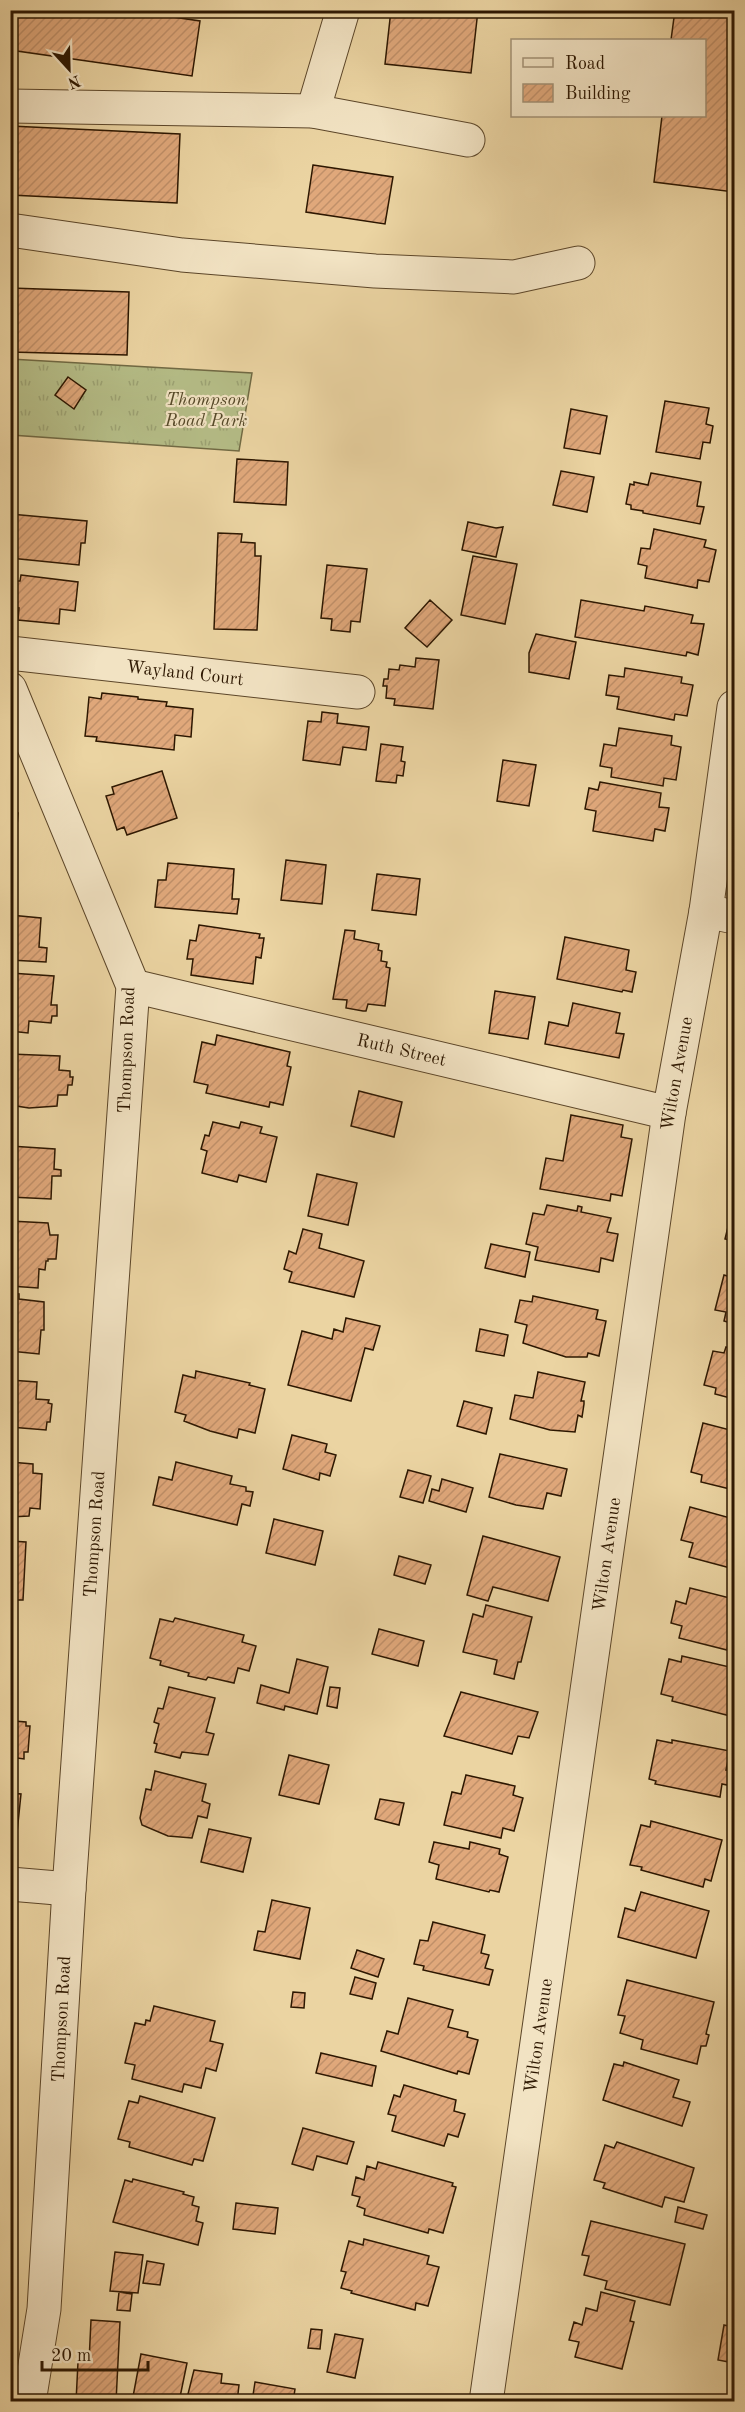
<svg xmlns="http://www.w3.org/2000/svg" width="745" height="2412" viewBox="0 0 745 2412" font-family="'Old Standard TT',serif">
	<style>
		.grass { fill: url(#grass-tufts); stroke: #716a44; stroke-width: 1.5 }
		.building { fill: url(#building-hatch); stroke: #2d1701; stroke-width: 1.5 }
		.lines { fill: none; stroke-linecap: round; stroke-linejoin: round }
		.minor-casing { stroke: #5c4629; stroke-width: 35 }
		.minor { stroke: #f2e3c3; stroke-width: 33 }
		.labels { text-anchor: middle; stroke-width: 4.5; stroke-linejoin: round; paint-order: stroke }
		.park-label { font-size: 18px; font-style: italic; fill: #564929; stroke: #f2e3c3 }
		.street-label { font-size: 18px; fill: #2d1701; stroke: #f2e3c3 }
	</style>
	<defs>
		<pattern id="grass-tufts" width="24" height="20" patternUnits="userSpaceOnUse" patternTransform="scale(1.5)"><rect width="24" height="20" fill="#b5bd87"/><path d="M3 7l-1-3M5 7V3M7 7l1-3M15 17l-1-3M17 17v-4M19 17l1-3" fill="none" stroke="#9ca273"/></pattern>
		<pattern id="building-hatch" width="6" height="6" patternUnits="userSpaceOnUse" patternTransform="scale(1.5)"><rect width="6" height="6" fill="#e0a87b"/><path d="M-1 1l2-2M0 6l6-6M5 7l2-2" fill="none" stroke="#c09069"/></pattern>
	</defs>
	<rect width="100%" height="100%" fill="#ebd4a2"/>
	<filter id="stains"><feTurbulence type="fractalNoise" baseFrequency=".00333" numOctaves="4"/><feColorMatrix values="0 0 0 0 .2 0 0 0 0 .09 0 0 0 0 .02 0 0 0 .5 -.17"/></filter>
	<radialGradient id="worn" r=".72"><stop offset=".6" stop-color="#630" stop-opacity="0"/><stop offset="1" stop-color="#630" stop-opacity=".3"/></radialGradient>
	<path class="grass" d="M10,359L252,373L239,451L11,435Z"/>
	<path class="building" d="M10,10H125L200,21L192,76L10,50Z
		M391,10H478L471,73L385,64Z
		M675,10H734V192L654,182L662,116H704V40H671Z
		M10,126L180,134L177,203L10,195Z
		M313,165L393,177L385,224L306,212Z
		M10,288L129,292L127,355L10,352Z
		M68,377L86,390L74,409L55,395Z
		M665,401L709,408L706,424L713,426L710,443L703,442L700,459L656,452Z
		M571,409L607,416L600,454L564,448Z
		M237,459L288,462L286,505L234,502Z
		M561,471L594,477L587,512L553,505Z
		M651,473L701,482L697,506L704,507L700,524L643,513V511L631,509V505L626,504L630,484L634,485V482L648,485Z
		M10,514L87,521L85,543H81L79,565L10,558Z
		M468,522L496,528L503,527L496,557L462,550Z
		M654,529L706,540L704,547L716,550L709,582L698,580L697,588L645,578L647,566L638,564L641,548L650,549Z
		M218,533L242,534L241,542L255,543V556H261L257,630L214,629Z
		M473,556L517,564L505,624L461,615Z
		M327,565L367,569L360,622L351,621L350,632L331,630L332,619L321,618Z
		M21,575L78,582L75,611L60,609L59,624L18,620L19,608L11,607L14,581H20Z
		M430,600L452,620L427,647L405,628Z
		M581,600L644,611L645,606L693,615L691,623L704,624L698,655L687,652L686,656L575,637Z
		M536,634L576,642L569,679L529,672V653Z
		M416,658L439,660L433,709L394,705L395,699L386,698L387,686H383L384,679H388L389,669L399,670L400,665L415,667Z
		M625,668L682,677L681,683L693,685L687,716L675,714L674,720L617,709L619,697L606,695L609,675L624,677Z
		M102,693L138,697V699L167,702L166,706L193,709L191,737L175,735L174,750L96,741L97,737L85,736L87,719L89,697L101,699Z
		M322,712L338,714L337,723L369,727L366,750L343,747L340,765L303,760L308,721L321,722Z
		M619,728L672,736L671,745L681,747L676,780L664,778L663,786L611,777L612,768L600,766L604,744L616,746Z
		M381,744L403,747L401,761L405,762L403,776L397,775L396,783L376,781Z
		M503,760L536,765L529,806L497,801Z
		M162,771L177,818L127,835L124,827L117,830L106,796L114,794L112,787Z
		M600,782L661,793L659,807L669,808L665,831L655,829L653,841L593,831L596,811L585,809L589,788L598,790Z
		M10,813H18L15,853H10Z
		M286,860L326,865L322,904L281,900Z
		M168,863L234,869L232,899H239L237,914L155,907L158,880H166Z
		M377,874L420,879L416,915L372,910Z
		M10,915L41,918L39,947L47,948L46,962L10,960Z
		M199,925L260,934L259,938H264L261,958L256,957L253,984L191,975L193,959H187L190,940L196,941Z
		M345,930L355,931L354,939L379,944L378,950L382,951L381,961L387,962L386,967L390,968L385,1006L368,1004L366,1011H363L346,1008L347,1000L333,999Z
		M565,937L629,950L626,970L636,972L632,992L623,990L622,992L557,979Z
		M10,973L54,976L51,1005H57V1016H52L51,1023L29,1021L28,1033L10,1031Z
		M495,991L535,997L528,1039L489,1033Z
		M573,1003L620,1013L616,1033L624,1034L619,1058L545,1044L549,1022L568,1026Z
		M217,1035L290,1052L287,1066L291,1067L283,1105L270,1102L269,1107L206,1093L208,1085L194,1082L202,1042L215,1045Z
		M10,1054L60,1056L59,1070L70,1071V1077H73L72,1085H68L67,1095H58L57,1106L29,1108L10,1105Z
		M359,1091L402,1102L394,1137L351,1126Z
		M571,1115L623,1125L621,1137L632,1139L622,1196L611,1194L610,1201L540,1189L546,1158L563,1161Z
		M213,1122L239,1128L241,1122L262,1127L260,1133L277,1137L266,1182L239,1175L237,1182L202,1173L207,1151L201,1149L205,1135L209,1136Z
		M10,1146L55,1149L54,1169L61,1170V1176H52L51,1199L10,1197Z
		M317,1174L357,1183L348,1225L308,1216Z
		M547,1205L577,1211L578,1206L582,1207L581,1212L611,1218L607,1232L618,1234L613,1261L601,1258L599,1272L535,1260L538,1247L526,1244L533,1213L544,1215Z
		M732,1211H734V1241L725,1239Z
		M10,1221L48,1223L50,1235H58L56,1259H48V1261H46L45,1270L39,1269L38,1288L10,1286Z
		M303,1229L322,1234L319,1248L364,1261L354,1297L289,1282L292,1272L284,1269L289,1251L296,1254Z
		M491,1244L530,1252L525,1277L485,1268Z
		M724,1275L734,1278V1324L724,1321L726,1312L715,1310Z
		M10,1293L19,1294V1299L44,1302V1330H41L39,1354L10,1351Z
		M533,1296L598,1310L596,1319L606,1321L599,1356L588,1353L587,1357H566L523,1343L527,1325L515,1322L520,1300L532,1302Z
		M346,1318L380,1326L373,1350L365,1348L351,1401L288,1385L302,1331L332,1339L334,1329L343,1332Z
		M480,1329L508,1335L504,1356L476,1351Z
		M726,1347L734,1349V1399L715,1394L716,1388L704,1385L713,1351L724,1353Z
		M196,1371L250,1383L249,1385L265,1389L255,1433L239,1429L237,1438L210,1431L184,1421L186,1415L175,1412L183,1375L195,1378Z
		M538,1372L585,1382L581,1401H584V1404L582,1417L578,1415L575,1432L550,1430L510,1419L515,1395L533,1398Z
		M10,1380L37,1382L36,1399L49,1400L48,1403L52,1404L50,1422H47L46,1430L10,1427Z
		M464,1401L492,1408L486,1434L457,1426Z
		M703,1423L734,1431V1490L701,1482L702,1475L691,1472Z
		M292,1435L327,1444L325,1452L336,1455L330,1476L320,1473L319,1480L283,1469Z
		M500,1454L567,1469L561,1496L547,1493L543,1509L516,1505L489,1497Z
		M10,1462L33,1464V1473L42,1474L40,1509L30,1508L29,1516L10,1517Z
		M176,1462L232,1476L230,1484L246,1487V1491L253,1492L250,1506L242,1504L237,1525L153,1505L159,1477L172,1480Z
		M408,1470L431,1476L423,1503L400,1497Z
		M442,1479L473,1488L466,1512L429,1501L432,1489L439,1491Z
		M690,1507L734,1519V1569L689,1557L693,1543L681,1540Z
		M274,1519L323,1531L315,1565L266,1553Z
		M483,1536L560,1557L548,1601L493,1587L488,1601L467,1595Z
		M10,1541L26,1542L23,1600H10Z
		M399,1556L431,1565L425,1584L394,1575Z
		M690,1588L734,1599V1618L727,1650L679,1638L682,1626L671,1623L676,1601L686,1604Z
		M486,1605L532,1617L521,1662H518L514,1679L494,1674L497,1660L463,1652L473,1614L483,1617Z
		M175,1618L244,1635L242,1642L256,1646L249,1671L238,1668L234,1683L208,1677L206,1680L188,1676L189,1673L160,1665L161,1661L150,1658L160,1619L173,1622Z
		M379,1629L424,1641L418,1666L372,1654Z
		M682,1656L734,1668V1717L672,1701L673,1697L661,1694L669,1659L681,1662Z
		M297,1659L328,1667L317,1714L285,1706L284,1710L257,1703L261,1685L289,1693Z
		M169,1687L215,1698L206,1732L214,1734L208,1755L182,1752L180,1758L155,1752L157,1744L154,1743L159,1724L154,1722L158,1708L163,1709Z
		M330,1687L340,1688L337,1708L327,1706Z
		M461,1692L538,1712L529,1738L518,1736L512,1754L444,1736Z
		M10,1707L15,1708L14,1721L26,1722V1726H30L28,1752H24V1759L10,1757Z
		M657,1740L672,1743V1740L730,1751L726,1770L734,1771L732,1786L722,1784L720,1797L655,1784L656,1781L649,1779Z
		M289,1755L329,1765L319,1804L279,1795Z
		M155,1771L206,1784L202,1801L210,1804L207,1818L198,1816L192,1838L168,1836L142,1825L140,1818L146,1789L151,1790Z
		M466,1775L515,1786L513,1795L523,1798L514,1831L503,1828L501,1838L444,1825L452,1792L461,1794Z
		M10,1793L21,1794L17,1833L10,1832Z
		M380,1799L404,1803L399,1825L375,1819Z
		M651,1821L722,1840L711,1881L705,1879L703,1887L641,1870L642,1867L630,1865L641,1825L650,1827Z
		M209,1829L251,1838L243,1872L201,1862Z
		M434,1842L469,1849L470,1842L500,1849L499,1854L508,1857L499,1892L490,1890L489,1892L436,1879L439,1865L429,1862Z
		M641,1892L709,1911L696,1958L618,1937L625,1908L635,1911Z
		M272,1900L310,1908L300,1959L254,1950L258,1931L265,1932Z
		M10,1908H13L11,1935H16L13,1968L10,1967Z
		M433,1922L485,1935L481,1953L489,1955L485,1968L493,1970L489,1985L423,1970L424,1966L414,1964L420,1940L428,1941Z
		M357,1950L384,1959L378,1977L351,1968Z
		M355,1977L376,1983L372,1999L350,1994Z
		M627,1980L714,2002L706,2034L709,2035L706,2046H701L697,2064L641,2049L643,2040L620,2033L625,2016L618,2015Z
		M293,1992L305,1993L304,2008L291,2007Z
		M408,1998L453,2010L448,2027L468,2032L467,2037L478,2040L469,2074L458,2071L457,2074L381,2051L387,2031L398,2034Z
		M154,2006L215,2021L210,2041L223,2044L216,2071L206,2068L201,2088L184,2084L182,2092L132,2079L135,2065L125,2063L135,2023L145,2025L146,2020L150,2021Z
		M321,2053L376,2066L372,2086L316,2073Z
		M624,2062L679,2080L673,2097L690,2102L682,2126L603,2100L614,2064L623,2066Z
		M404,2085L456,2100L454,2111L465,2114L458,2137L448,2134L444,2146L392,2131L396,2116L388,2114L394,2095L400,2097Z
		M140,2096L215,2118L203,2161L194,2159L192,2165L129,2147L130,2142L118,2139L129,2101L138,2103Z
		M303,2128L354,2142L347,2164L317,2156L313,2170L292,2164Z
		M617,2142L694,2168L684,2202L665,2197L662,2207L603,2188L605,2183L594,2180L605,2145L614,2148Z
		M378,2162L453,2183L452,2186L456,2187L443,2233L429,2229L428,2233L364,2215L365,2209L357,2206L360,2197L352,2195L356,2177L364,2180L367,2166L376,2169Z
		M133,2179L184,2192L183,2194L194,2197L192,2205L199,2207L196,2221L203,2223L198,2245L113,2222L125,2180L132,2182Z
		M236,2203L278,2208L275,2234L233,2229Z
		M678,2207L707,2215L703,2229L675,2222Z
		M591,2221L685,2244L670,2305L605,2289L607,2281L584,2275L589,2256L582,2255Z
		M364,2239L429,2256L427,2264L439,2267L428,2306L416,2303L415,2310L351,2293L352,2291L341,2288L346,2272L341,2271L349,2241L363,2245Z
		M115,2252L143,2255L138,2293L110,2291Z
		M147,2261L164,2264L160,2285L143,2283Z
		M119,2292L132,2294L130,2311L117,2310Z
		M601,2292L635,2301L630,2321L634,2322L622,2369L575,2357L579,2342L569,2340L574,2322L582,2325L586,2308L597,2311Z
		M91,2320L120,2322L116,2402H76L78,2362H89Z
		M724,2325L734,2327V2363L718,2360Z
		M311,2329L322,2330L320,2349L308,2348Z
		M335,2334L363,2339L355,2378L327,2372Z
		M141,2354L187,2363L179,2402H132Z
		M194,2370L222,2374L221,2383L239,2385L237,2402H186Z
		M255,2382L295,2389L293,2402H252Z"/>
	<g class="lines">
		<defs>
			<g id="minor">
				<path d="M10,106L313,111L468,140"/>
				<path d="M313,111L343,10"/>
				<path d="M10,230L182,255L375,271L514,277L578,263"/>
				<path id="s1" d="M10,653L358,692"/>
				<path d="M10,689L133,986L69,1889L44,2309L29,2402"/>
				<path d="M706,911L734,917"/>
				<path id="s2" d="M133,986L669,1113"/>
				<path d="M10,1884L69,1889"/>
				<path id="s3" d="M486,2402L669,1113L706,911L734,707"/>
			</g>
		</defs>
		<use href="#minor" class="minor-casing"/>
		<use href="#minor" class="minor"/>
	</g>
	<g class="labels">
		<g class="park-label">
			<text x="206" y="405">Thompson<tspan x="206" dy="21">Road Park</tspan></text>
		</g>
		<g class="street-label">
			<text dy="6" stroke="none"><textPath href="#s1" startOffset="176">Wayland Court</textPath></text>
			<text dy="6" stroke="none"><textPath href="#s2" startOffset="276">Ruth Street</textPath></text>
			<text transform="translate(126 1050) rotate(-88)" y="6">Thompson Road</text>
			<text dy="6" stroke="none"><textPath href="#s3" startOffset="1342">Wilton Avenue</textPath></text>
			<text transform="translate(94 1534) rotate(-86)" y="6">Thompson Road</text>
			<text dy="6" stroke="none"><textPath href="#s3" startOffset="856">Wilton Avenue</textPath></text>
			<text transform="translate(61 2019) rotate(-87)" y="6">Thompson Road</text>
			<text dy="6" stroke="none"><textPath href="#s3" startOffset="370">Wilton Avenue</textPath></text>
		</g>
	</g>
	<rect width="745" height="2412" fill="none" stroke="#ebd4a2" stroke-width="36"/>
	<rect x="12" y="12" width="721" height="2388" fill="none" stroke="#2d1701" stroke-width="3"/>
	<rect x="18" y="18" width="709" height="2376" fill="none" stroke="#2d1701" stroke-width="1.5"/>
	<rect x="511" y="39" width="195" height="78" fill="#f2e3c3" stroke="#a39175" stroke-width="1.5"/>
	<rect x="523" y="58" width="30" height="9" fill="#f2e3c3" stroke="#a39175" stroke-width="1.5"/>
	<text x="565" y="69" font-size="18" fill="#2d1701">Road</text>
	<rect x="523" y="84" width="30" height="18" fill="url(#building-hatch)" stroke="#a39175" stroke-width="1.5"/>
	<text x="565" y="99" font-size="18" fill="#2d1701">Building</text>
	<g transform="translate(69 69) rotate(158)" stroke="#f2e3c3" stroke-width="4.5" paint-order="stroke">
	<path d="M0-4.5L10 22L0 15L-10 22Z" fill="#2d1701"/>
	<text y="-9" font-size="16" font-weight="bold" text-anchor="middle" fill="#2d1701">N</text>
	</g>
	<path d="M42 2361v9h106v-9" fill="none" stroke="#2d1701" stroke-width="3"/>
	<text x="51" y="2361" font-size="18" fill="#2d1701" stroke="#f2e3c3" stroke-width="4.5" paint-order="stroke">20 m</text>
	<rect width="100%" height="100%" filter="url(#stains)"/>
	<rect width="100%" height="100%" fill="url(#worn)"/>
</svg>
